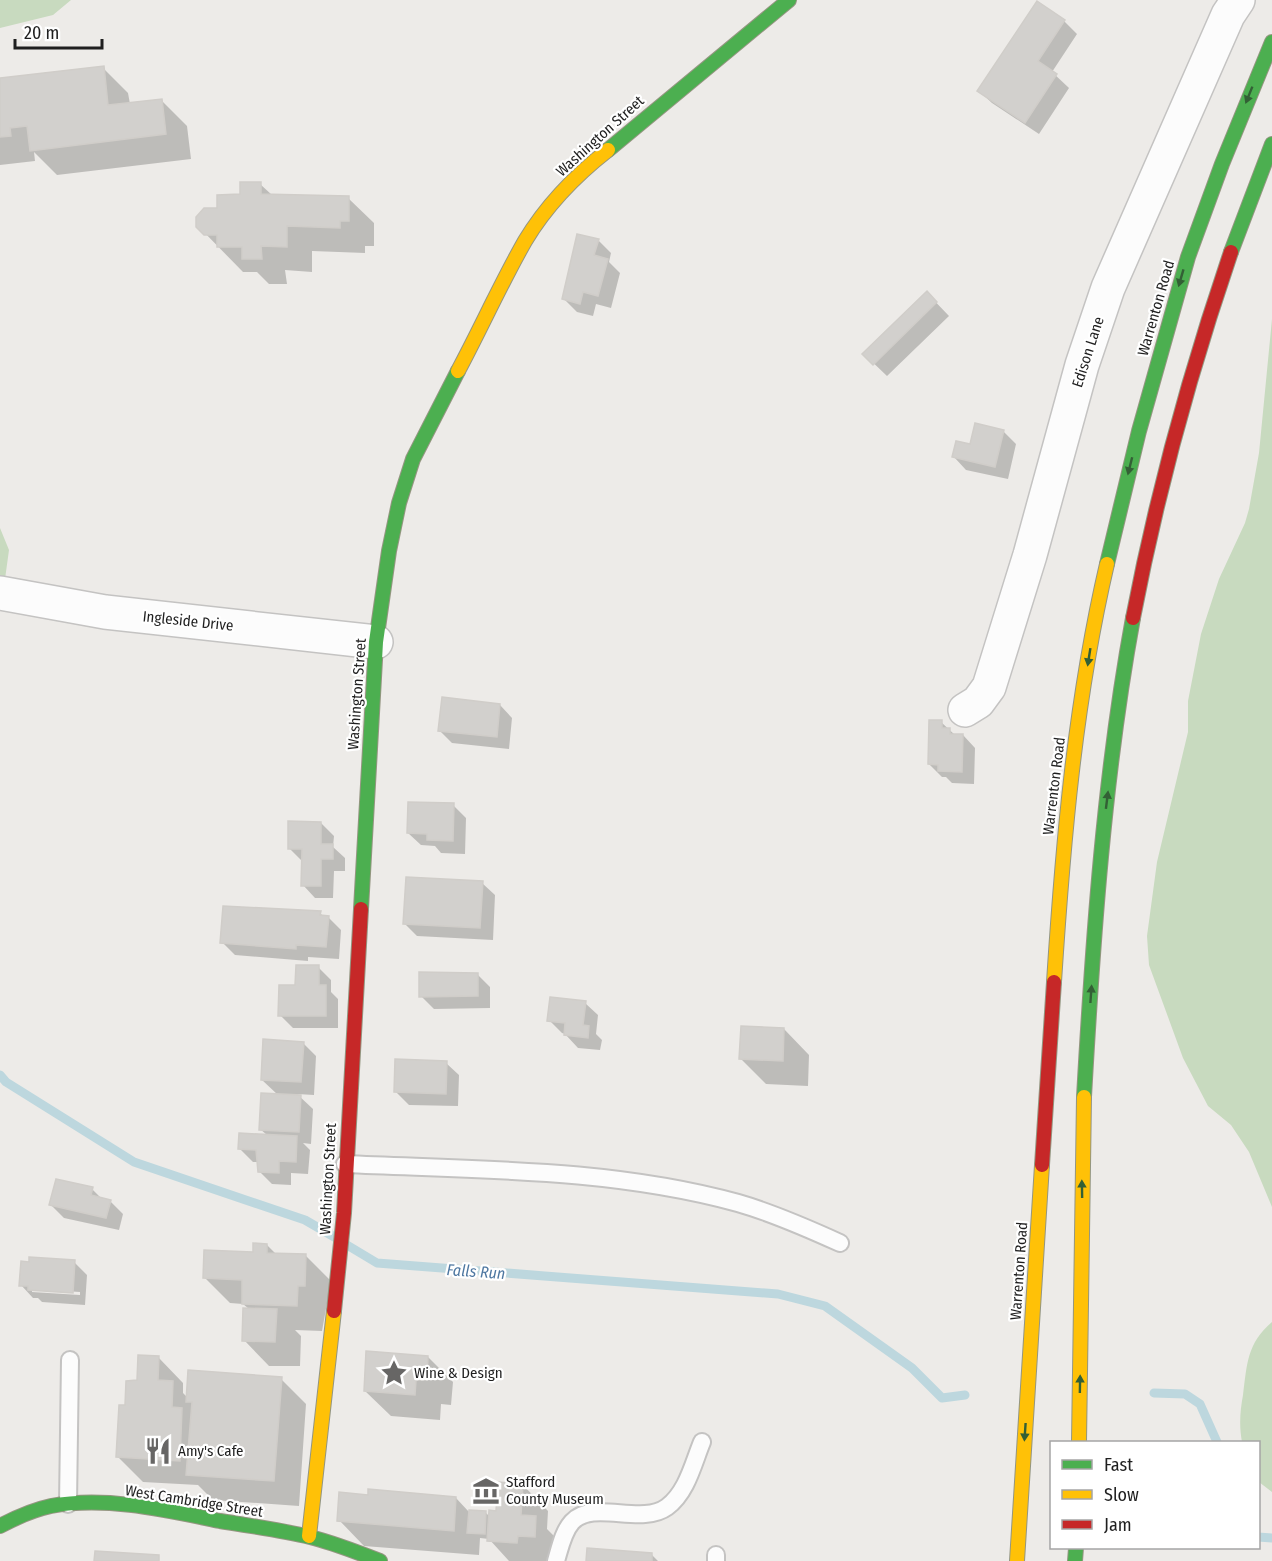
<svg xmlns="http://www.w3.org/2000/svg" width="1272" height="1561" viewBox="0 0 1272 1561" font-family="'Fira Sans Condensed',sans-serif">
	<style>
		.forest { fill: #c8dabf }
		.shadow { fill: #0003; fill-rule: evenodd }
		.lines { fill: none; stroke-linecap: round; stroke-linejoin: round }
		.stream { stroke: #bdd7de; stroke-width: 9 }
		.building { fill: #d2d0cd; stroke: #d0cdc9; stroke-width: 1.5 }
		.lane-casing { stroke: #c4c3c2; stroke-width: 20 }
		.street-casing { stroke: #c4c3c2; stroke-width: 36 }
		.fast-casing { stroke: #949681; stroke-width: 16 }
		.slow-casing { stroke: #949681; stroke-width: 16 }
		.jam-casing { stroke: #949681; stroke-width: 16 }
		.lane { stroke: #fcfcfc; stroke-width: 16 }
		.street { stroke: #fcfcfc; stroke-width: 33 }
		.fast { stroke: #4caf50; stroke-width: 14 }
		.slow { stroke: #ffc107; stroke-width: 14 }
		.jam { stroke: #c62828; stroke-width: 14 }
		.oneway { fill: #336035 }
		.labels { text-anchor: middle; stroke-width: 4.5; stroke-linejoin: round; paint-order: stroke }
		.street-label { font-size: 15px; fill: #1f1f1f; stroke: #fff }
		.poi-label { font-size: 15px; fill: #1f1f1f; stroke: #fff; text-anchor: start }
		.water-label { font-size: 16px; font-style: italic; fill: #4e77a1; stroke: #fff }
	</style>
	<rect width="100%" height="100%" fill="#edebe8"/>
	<path class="forest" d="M0,0H71L53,15L0,28Z
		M1272,319V1207L1249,1152L1231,1125L1208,1106L1183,1058L1149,965L1147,936L1157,862L1188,732V701L1201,634L1219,579L1245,523L1249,509L1259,453Z
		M0,528L9,550L5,579L0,578Z
		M1272,1322V1492L1259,1482L1258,1442H1242C1239,1426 1240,1411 1243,1395C1247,1364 1247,1343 1272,1322Z"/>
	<path class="shadow" d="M1037,3L1064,21L1077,34L1052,72L1069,88L1039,134L992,103L979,91Z
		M103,68L128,93L130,104L162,101L187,126L191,159L57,175L34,152L35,161L0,165V80Z
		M260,184L272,195L348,198L374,223V246H365V253L312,251V272L285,270L287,284H269L257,272H243L198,226L218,210Z
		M598,240L611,253L609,262L620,273L611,308L596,304L593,316L577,312L564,299Z
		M927,293L949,316L887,376L864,354Z
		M1003,431L1016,444L1008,479L966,470L954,457L971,445Z
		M500,705L512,718L509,749L452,743L439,730Z
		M941,722L955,735H963L975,748L974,784L952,783L946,777H942L929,764Z
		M453,805L466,818L465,854L441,853L435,846L421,845L408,833Z
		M321,823L334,836L333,847L345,858V871H334L333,898H315L303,885V862L289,848Z
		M482,883L495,895L493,940L417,936L404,923Z
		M320,913L324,917H328L341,930L339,959L308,957V961L235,955L222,942Z
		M318,967L331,980V992L338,999V1028H293L280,1015L297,986Z
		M477,974L490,987V1008L434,1009L421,996Z
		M585,1003L598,1015L596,1034L602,1040L600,1050L578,1048L565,1034L562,1033L549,1020Z
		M784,1029L809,1055L808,1086L766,1084L741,1059Z
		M303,1043L316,1056L314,1095L297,1094L313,1109L311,1144L303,1143L310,1150L308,1174L291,1173V1185L272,1184L259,1171L258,1162H253L240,1149L267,1135L260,1129L278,1095L262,1080Z
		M446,1063L459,1075L458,1106L409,1105L396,1092Z
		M92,1189L103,1200L110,1201L123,1214L119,1230L64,1218L51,1205Z
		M267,1245L276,1254L306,1256L331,1281L322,1331L295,1330L301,1336L300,1366H269L244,1340L249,1309L243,1304L230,1303L205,1278Z
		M74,1262L87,1275L85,1305L42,1302L38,1298H33L21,1285ZM32,1289L80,1292V1295L32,1292Z
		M158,1357L183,1383V1393L188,1398L281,1379L306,1404L299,1506L213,1500L198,1485L143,1482L118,1457L126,1407L139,1381Z
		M428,1357L453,1382L451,1405L441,1404L440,1420L391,1416L365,1391Z
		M523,1485L548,1511L547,1529L561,1543L560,1561H509L489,1539L480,1538L479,1555L364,1546L339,1520L456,1498L469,1512L486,1513L490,1517L498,1512Z
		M651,1554L658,1561H588Z"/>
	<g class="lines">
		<path class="stream" d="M0,1075L6,1082L134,1162L305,1220L336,1238
			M347,1245L377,1263L778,1294L825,1306L912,1368L942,1398L965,1395
			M1154,1393L1185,1394L1200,1404L1217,1442
			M1258,1537L1272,1538"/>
	</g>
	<path class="building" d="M1037,1L1065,20L1038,61L1057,74L1025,123L977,91Z
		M104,66L108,105L162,99L166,134L30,151L27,126L10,128L11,136L0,137V78Z
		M240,182H261V194L349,196V221H340V228L287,226V247L261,246L262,259H242V247H217V235H204L196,227V217L204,208H217V195L240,194Z
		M577,234L599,239L594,255L608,259L598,296L583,292L580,304L562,299Z
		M927,291L937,302L873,365L862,354Z
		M975,423L1004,430L995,467L952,457L956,441L970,444Z
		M442,697L500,704L497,737L438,731Z
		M929,720H942V728H950V734H963L962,772L938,771V765L928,764Z
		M408,802L454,803L453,841L427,840V834L407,833Z
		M288,821L321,822V844H333V859H321V886H301L302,849H288Z
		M406,877L483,881L480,928L403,924Z
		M223,906L321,911L320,915L329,916L326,947L296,945V949L220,943Z
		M296,965H319V985H326V1016H278L279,985H295Z
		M419,972L478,973V996L419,997Z
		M550,997L586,1001L583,1025L589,1026L588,1038L564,1035L565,1023L547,1021Z
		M741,1026L784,1028L783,1061L739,1059Z
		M263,1039L304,1042L301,1082L261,1080Z
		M395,1059L447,1061L446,1094L394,1092Z
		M261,1093L301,1095L299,1132L259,1130Z
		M239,1133L297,1136L296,1162L279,1161V1173L258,1172L256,1150L238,1149Z
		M56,1179L93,1187L91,1195L111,1200L106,1218L49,1205Z
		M253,1243L267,1244V1253L306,1254L305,1286H298L297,1306L242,1304V1280L203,1278L204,1250L253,1252Z
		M29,1257L75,1260L73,1293L28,1290V1286H19L21,1261L29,1262Z
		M243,1308L277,1309L275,1342L242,1341Z
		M366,1351L428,1356L427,1380H416L415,1395L364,1391Z
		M138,1355L159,1356L158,1380L173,1381L172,1407L182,1408L180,1461L116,1457L119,1405H125L126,1381L137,1380Z
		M188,1370L282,1377L274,1481L186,1475L192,1402H186Z
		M498,1482L523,1484L521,1515L536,1516L535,1537L518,1536L517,1543L487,1541L489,1510L496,1511Z
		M368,1489L456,1497L454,1531L337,1521L339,1492L368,1495Z
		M469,1510L486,1511L485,1534L467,1533Z
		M587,1548L652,1553V1561H586Z
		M95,1551L159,1555V1561H94Z"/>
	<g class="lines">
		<defs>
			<path id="lane" d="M345,1164C476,1170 611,1168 738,1203C773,1213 807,1228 840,1243
				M68,1504L70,1360
				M556,1561C560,1548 563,1532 572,1522C593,1499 641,1526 667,1507C687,1492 693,1464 702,1442
				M716,1561V1555"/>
			<path id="street" d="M0,593L105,612L376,642
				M965,710L978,702L989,687L1030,555L1082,365L1108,288L1228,15L1238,0"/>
			<path id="fast" d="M608,150L789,0
				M1231,252L1272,144
				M1107,564L1139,431L1188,257L1222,164L1272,42
				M361,909L376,642L389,551L399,503L413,459L458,371
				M1084,1097C1093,937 1104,776 1133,618
				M0,1526C17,1517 32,1510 51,1506C106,1496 166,1510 220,1521C250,1526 281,1530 310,1537C334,1543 357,1552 380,1561
				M1075,1561L1076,1548"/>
			<path id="slow" d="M458,371C481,328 501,283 525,241C546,206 576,175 608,150
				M1054,982C1063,842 1075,701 1107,564
				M1079,1442L1084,1097
				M309,1536L334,1311
				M1017,1561L1042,1165"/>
			<path id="jam" d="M1133,618C1157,493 1190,372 1231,252
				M1042,1165L1054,982
				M334,1311L344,1213L361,909"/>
		</defs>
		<use href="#lane" class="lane-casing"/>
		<use href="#street" class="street-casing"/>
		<use href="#fast" class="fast-casing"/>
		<use href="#slow" class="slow-casing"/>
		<use href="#jam" class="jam-casing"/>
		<use href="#lane" class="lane"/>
		<use href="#street" class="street"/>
		<use href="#fast" class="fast"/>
		<use href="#slow" class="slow"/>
		<use href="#jam" class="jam"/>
	</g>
	<defs><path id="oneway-solid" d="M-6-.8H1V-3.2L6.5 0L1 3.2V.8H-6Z" transform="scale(1.5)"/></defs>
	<g class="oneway">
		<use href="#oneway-solid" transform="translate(1249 95) rotate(112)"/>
		<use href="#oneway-solid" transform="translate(1181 278) rotate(106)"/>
		<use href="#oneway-solid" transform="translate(1130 466) rotate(104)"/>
		<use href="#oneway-solid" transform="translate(1089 657) rotate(99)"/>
		<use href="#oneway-solid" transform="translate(1107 800) rotate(-83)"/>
		<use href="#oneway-solid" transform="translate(1091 994) rotate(-86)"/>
		<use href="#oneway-solid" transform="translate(1082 1189) rotate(-91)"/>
		<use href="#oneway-solid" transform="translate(1080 1384) rotate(-89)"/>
		<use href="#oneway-solid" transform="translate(1025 1432) rotate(94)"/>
	</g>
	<defs>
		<symbol id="sight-bare" viewBox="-9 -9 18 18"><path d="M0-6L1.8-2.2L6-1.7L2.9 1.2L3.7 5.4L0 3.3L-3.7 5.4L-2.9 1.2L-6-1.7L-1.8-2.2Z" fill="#676665" stroke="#fff" stroke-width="2.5" paint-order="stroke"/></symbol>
		<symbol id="restaurant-bare" viewBox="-9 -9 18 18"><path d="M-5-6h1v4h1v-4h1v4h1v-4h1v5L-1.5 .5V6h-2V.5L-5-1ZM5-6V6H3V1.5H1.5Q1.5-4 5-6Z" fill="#676665" stroke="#fff" stroke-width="2.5" paint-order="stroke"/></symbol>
		<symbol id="museum-bare" viewBox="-9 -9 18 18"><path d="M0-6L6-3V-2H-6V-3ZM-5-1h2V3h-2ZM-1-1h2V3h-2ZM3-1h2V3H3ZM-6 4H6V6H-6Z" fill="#676665" stroke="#fff" stroke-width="2.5" paint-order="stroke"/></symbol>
	</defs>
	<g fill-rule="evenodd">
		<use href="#sight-bare" x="375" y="1354" width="38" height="38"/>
		<use href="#restaurant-bare" x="139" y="1432" width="38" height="38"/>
		<use href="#museum-bare" x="467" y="1472" width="38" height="38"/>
	</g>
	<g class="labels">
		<g class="street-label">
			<text transform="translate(600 136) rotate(-42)" y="5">Washington Street</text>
			<text transform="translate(1156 308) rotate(-74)" y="5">Warrenton Road</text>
			<text transform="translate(1088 352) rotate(-72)" y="5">Edison Lane</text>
			<text transform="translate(188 621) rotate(6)" y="5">Ingleside Drive</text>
			<text transform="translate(357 694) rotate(-86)" y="5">Washington Street</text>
			<text transform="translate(1054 786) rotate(-83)" y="5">Warrenton Road</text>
			<text transform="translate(328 1179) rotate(-87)" y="5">Washington Street</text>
			<text transform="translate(1019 1271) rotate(-86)" y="5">Warrenton Road</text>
			<text transform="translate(194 1501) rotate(9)" y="5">West Cambridge Street</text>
		</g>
		<g class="poi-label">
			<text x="414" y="1378">Wine &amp; Design</text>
			<text x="178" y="1456">Amy's Cafe</text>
			<text x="506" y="1487">Stafford<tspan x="506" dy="17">County Museum</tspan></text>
		</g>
		<g class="water-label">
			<text transform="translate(476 1271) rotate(4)" y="6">Falls Run</text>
		</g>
	</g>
	<rect x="1050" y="1441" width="210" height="108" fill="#ffffff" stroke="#a5a5a5" stroke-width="1.5"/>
	<rect x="1062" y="1460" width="30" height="9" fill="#4caf50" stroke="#a5a5a5" stroke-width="1.5"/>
	<text x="1104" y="1471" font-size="18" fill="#1f1f1f">Fast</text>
	<rect x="1062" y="1490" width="30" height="9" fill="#ffc107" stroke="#a5a5a5" stroke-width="1.5"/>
	<text x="1104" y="1501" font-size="18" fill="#1f1f1f">Slow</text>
	<rect x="1062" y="1520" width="30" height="9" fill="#c62828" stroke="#a5a5a5" stroke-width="1.5"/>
	<text x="1104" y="1531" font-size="18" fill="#1f1f1f">Jam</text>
	<path d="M15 39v9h87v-9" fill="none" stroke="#1f1f1f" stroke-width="3"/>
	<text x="24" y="39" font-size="18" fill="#1f1f1f" stroke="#ffffff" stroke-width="4.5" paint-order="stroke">20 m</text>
</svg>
